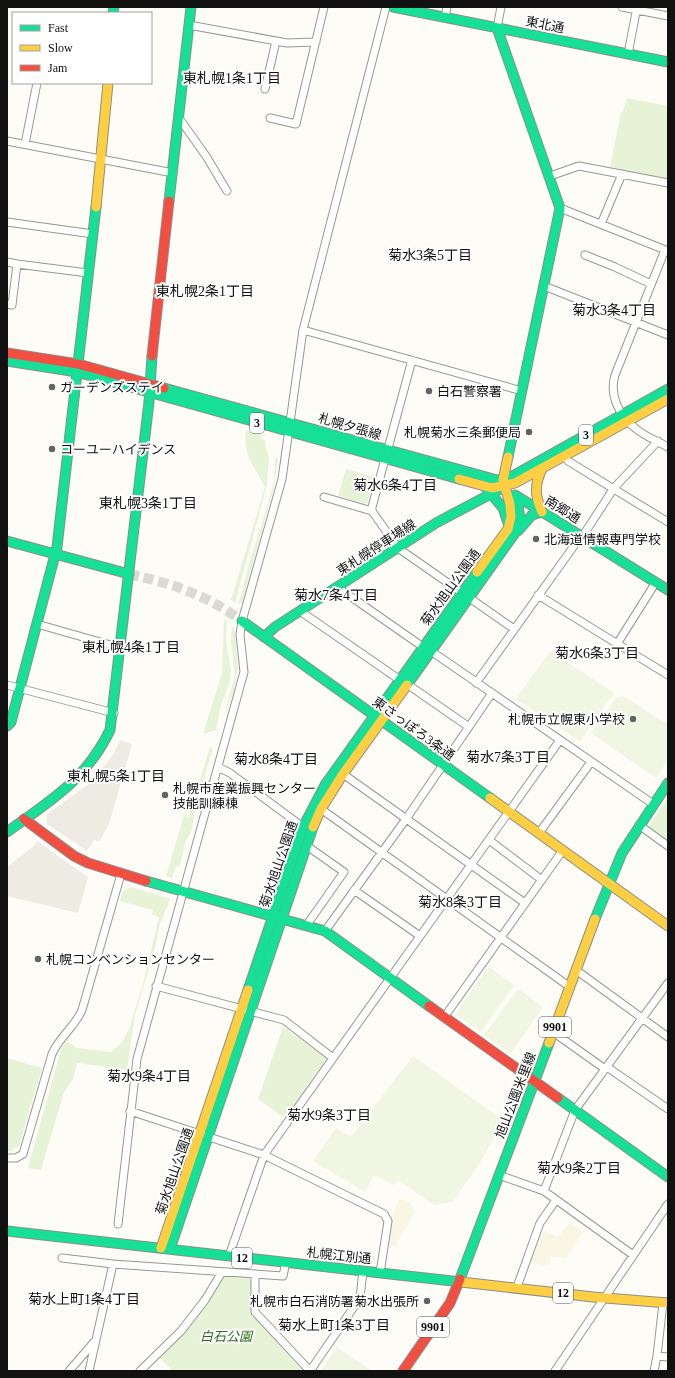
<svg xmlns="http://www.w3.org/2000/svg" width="675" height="1378" viewBox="0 0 675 1378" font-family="'Times New Roman','Noto Sans JP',serif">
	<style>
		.farmland { fill: #f9f7e4 }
		.green { fill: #e7f3d7 }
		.pitch { fill: #f0f6e1 }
		.plaza { fill: #edebe2 }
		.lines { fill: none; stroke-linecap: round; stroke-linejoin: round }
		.secondary-tunnel { stroke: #dad9d4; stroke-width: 10; stroke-dasharray: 10 5; stroke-linecap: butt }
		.street-casing { stroke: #979795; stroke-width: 9 }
		.fast-casing { stroke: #8e8d8b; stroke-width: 11 }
		.slow-casing { stroke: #8e8d8b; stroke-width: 11 }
		.jam-casing { stroke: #8e8d8b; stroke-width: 11 }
		.street { stroke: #fffffe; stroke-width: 7 }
		.fast { stroke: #16e098; stroke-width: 9 }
		.slow { stroke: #ffcf43; stroke-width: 9 }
		.jam { stroke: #f24e42; stroke-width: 9 }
		.poi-dot { fill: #646362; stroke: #fff; stroke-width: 1.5 }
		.labels { text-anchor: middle; stroke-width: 4; stroke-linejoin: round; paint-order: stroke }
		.shield { fill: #fff; stroke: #585858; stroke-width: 1 }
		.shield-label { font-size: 12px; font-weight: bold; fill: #111 }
		.street-label { font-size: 13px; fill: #111; stroke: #fff }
		.poi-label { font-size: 13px; fill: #111; stroke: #fff; text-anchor: start }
		.park-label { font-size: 13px; font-style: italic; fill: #2f6b1f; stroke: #fff }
		.neighbourhood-label { font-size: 14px; fill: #111; stroke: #fff }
	</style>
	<rect width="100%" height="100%" fill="#fdfcf7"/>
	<path class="farmland" d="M400,1199L409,1202L415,1211L395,1246H388L391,1217Z
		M570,1222L583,1232L566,1258L551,1256L550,1266L530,1263L544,1230L558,1237Z"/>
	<path class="green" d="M627,98L668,106V179L610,167L621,112H623Z
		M246,430L262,435L261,439L265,440V445L269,457L267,485L235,603L230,599L232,597L265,487C254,465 243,457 246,430Z
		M275,458H278L274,487L242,603L238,604C244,589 246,572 251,557C259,533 266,510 273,486C275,478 275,467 275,458Z
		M346,469L375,477L368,502L365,504L338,496Z
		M224,620L227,622L226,640L231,671L229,685L221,704L216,730L203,734L222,673Z
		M232,626L235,632L238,669L234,691L223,719L235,676L231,642Z
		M210,747L213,748L195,808L192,830L185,843L180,866H176L172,878L166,876L184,815L189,817Z
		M668,798V842L648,827Z
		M131,887L170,899L160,924L155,948L135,1015L127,1070L77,1063L73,1079L64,1092L41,1170L28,1168L61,1049L67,1041L77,1048L111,1052L123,1041L129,1029L143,984L159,917L152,915L153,910L120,901L123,891Z
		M283,1027L327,1057L326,1060L286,1119L258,1099Z
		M7,1058L42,1068L19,1146L11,1151H7Z
		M224,1274L252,1278V1312L303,1371H173L160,1358C186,1333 204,1304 224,1274Z"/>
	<path class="pitch" d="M550,651L614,693L580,741L516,699Z
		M623,696L668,725V760L656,778L591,733L616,698Z
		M489,967L514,985L481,1032L455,1014Z
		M518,989L543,1007L510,1054L484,1035Z
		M413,1056L504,1121L479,1164L453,1202L434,1205L398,1180L394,1185L374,1175L365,1192L313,1161L336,1128L351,1137Z
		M337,1347L372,1371H321Z"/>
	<path class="plaza" d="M120,740L132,744L109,824L100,841L94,840L87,851L47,824V814L92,782L113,755Z
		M37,841L88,877L78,913L7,896V867L35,845Z"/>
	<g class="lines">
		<path class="secondary-tunnel" d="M129,574C173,584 205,594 242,621"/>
		<defs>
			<path id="street" d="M622,7L668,16
				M445,17L447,7
				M189,25L287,43L316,42
				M497,28L501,7
				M628,54L637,7
				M265,89L276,41
				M179,118L206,156L227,191
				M270,118L296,124L324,7
				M7,141L173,173
				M25,144L37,83
				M550,176L579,166L668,183
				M560,208L668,251
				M7,222L93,234
				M601,224L622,174
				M665,250L615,375C609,395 619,416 635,428C644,436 657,441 668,447
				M585,255L615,267L651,284
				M7,262L17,264
				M544,286L668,335
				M7,304L12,305L17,264L88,273
				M303,330L522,391
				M412,360L372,507V511L398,548L514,629
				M564,456L568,461L668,522
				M324,497L372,511
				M582,537L614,488L658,441
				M337,587L423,647
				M538,595L668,675
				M300,611L400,680
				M37,624L121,648
				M617,644L656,582
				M476,683L581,536
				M407,684L469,727
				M7,685L114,713
				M492,693L653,804
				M218,767L230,773L303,827
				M343,774L525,903
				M321,809L570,987
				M639,825L668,846
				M539,833L591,762
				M489,840L542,880
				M354,890L420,936
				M306,926L344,872L307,846
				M325,931L406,819L492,693L431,651
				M576,970L668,1037
				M156,986L284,1020L333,1058
				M445,1016L563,850
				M553,1032L605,1069
				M607,1067L668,1109
				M130,1111L264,1155L384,1214L388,1221L380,1273
				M7,1158H16L23,1154L52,1054C59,1037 75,1027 82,1010L121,874
				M499,1175L544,1191L575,1110L668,983
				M544,1191L633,1255
				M118,1224L137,1059L244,672L240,634L242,621L282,479L303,330L386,7
				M229,1256L264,1155L560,740
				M62,1258L113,1264L283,1276L286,1262
				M255,1275V1312L310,1371L360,1298L363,1271
				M517,1287L540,1223L556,1200
				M663,1303L657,1356L668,1357
				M69,1371L95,1341
				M89,1371L113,1264
				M140,1371L181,1331L205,1300L222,1272
				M555,1371L668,1204
				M654,1371L657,1356"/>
			<path id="fast" d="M393,7L668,62
				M113,13L114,7
				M497,28L560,208L508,457
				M169,201L191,7
				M7,361L77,372L459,479
				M164,388L497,480L509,478L668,389
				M486,488L503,508L508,523
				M515,495L668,590
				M518,531L532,515L542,512
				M7,541L129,574
				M242,621L490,798
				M264,637L275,627L436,523L502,488
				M407,685L515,533L520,520L517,497
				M7,726L11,722L57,547L96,207
				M7,832C50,801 86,780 110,730L149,402L152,356
				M146,881L325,931L429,1006
				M595,919L622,853L668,783
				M248,990L303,827L325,785L477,572
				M558,1098L668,1177
				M7,1231L461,1282
				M170,1249L313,827
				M460,1279L549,1043"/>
			<path id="slow" d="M96,207L108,83
				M542,469C534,485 535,496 542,512
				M459,479L492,488L515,483L668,399
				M477,572L508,529L511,517L510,504L503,480L508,457
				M490,798L668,926
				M313,827L321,809L343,774L407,685
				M549,1043L595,919
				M161,1248L248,990
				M461,1282L593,1297L668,1303"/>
			<path id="jam" d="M7,353L78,364L164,388
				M152,356L169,201
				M24,819L74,856L88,863L146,881
				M429,1006L558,1098
				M403,1371L450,1303L460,1279"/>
		</defs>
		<use href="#street" class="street-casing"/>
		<use href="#fast" class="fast-casing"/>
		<use href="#slow" class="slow-casing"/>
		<use href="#jam" class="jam-casing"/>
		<use href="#street" class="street"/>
		<use href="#fast" class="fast"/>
		<use href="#slow" class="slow"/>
		<use href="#jam" class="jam"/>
	</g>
	<g class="poi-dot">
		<circle cx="52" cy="387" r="4"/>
		<circle cx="429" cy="391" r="4"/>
		<circle cx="529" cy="432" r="4"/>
		<circle cx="52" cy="449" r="4"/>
		<circle cx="536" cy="539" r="4"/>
		<circle cx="633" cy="719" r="4"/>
		<circle cx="165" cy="795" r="4"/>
		<circle cx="38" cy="959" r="4"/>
		<circle cx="427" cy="1301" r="4"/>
	</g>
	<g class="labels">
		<g class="shield">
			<rect x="250" y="413" width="14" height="20" rx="3"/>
			<rect x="579" y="425" width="14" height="20" rx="3"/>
			<rect x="539" y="1017" width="32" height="20" rx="3"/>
			<rect x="232" y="1248" width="20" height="20" rx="3"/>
			<rect x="553" y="1283" width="20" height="20" rx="3"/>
			<rect x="417" y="1317" width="32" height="20" rx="3"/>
		</g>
		<g class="shield-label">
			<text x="257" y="427">3</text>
			<text x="586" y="439">3</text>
			<text x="555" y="1031">9901</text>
			<text x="242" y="1262">12</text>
			<text x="563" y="1297">12</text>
			<text x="433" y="1331">9901</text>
		</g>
		<g class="street-label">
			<text transform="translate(545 24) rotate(11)" y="5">東北通</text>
			<text transform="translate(350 426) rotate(16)" y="5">札幌夕張線</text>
			<text transform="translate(563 509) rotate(32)" y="5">南郷通</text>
			<text transform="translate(376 547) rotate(-33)" y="5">東札幌停車場線</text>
			<text transform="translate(450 587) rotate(-54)" y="5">菊水旭山公園通</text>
			<text transform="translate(414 728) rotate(36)" y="5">東さっぽろ3条通</text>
			<text transform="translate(278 864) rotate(-71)" y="5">菊水旭山公園通</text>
			<text transform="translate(515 1095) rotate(-69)" y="5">旭山公園米里線</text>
			<text transform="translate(174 1171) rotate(-71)" y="5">菊水旭山公園通</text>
			<text transform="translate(339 1255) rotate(6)" y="5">札幌江別通</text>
		</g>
		<g class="poi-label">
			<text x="60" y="392">ガーデンズステイ</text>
			<text x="437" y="396">白石警察署</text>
			<text x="521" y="437" text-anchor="end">札幌菊水三条郵便局</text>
			<text x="60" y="454">コーユーハイデンス</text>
			<text x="544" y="544">北海道情報専門学校</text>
			<text x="625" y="724" text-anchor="end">札幌市立幌東小学校</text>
			<text x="173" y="793">札幌市産業振興センター<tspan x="173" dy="15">技能訓練棟</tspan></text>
			<text x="46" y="964">札幌コンベンションセンター</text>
			<text x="419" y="1306" text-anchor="end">札幌市白石消防署菊水出張所</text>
		</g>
		<g class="park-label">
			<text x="226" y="1341">白石公園</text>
		</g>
		<g class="neighbourhood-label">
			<text x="232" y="83">東札幌1条1丁目</text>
			<text x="430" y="260">菊水3条5丁目</text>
			<text x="205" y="296">東札幌2条1丁目</text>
			<text x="614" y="315">菊水3条4丁目</text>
			<text x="395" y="490">菊水6条4丁目</text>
			<text x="148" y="508">東札幌3条1丁目</text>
			<text x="336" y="600">菊水7条4丁目</text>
			<text x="131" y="652">東札幌4条1丁目</text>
			<text x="597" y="658">菊水6条3丁目</text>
			<text x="508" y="762">菊水7条3丁目</text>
			<text x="276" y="764">菊水8条4丁目</text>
			<text x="116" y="781">東札幌5条1丁目</text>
			<text x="460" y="907">菊水8条3丁目</text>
			<text x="149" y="1081">菊水9条4丁目</text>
			<text x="329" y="1120">菊水9条3丁目</text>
			<text x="579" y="1173">菊水9条2丁目</text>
			<text x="84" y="1304">菊水上町1条4丁目</text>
			<text x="334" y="1330">菊水上町1条3丁目</text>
		</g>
	</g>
	<rect width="675" height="1378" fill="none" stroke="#111111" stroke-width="16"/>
	<rect x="12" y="12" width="140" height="72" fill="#ffffff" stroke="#a0a0a0"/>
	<rect x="20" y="25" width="20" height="6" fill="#16e098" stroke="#a0a0a0"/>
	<text x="48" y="32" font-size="12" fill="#111111">Fast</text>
	<rect x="20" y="45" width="20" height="6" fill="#ffcf43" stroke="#a0a0a0"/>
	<text x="48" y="52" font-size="12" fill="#111111">Slow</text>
	<rect x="20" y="65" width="20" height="6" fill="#f24e42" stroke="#a0a0a0"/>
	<text x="48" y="72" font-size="12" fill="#111111">Jam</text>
</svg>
